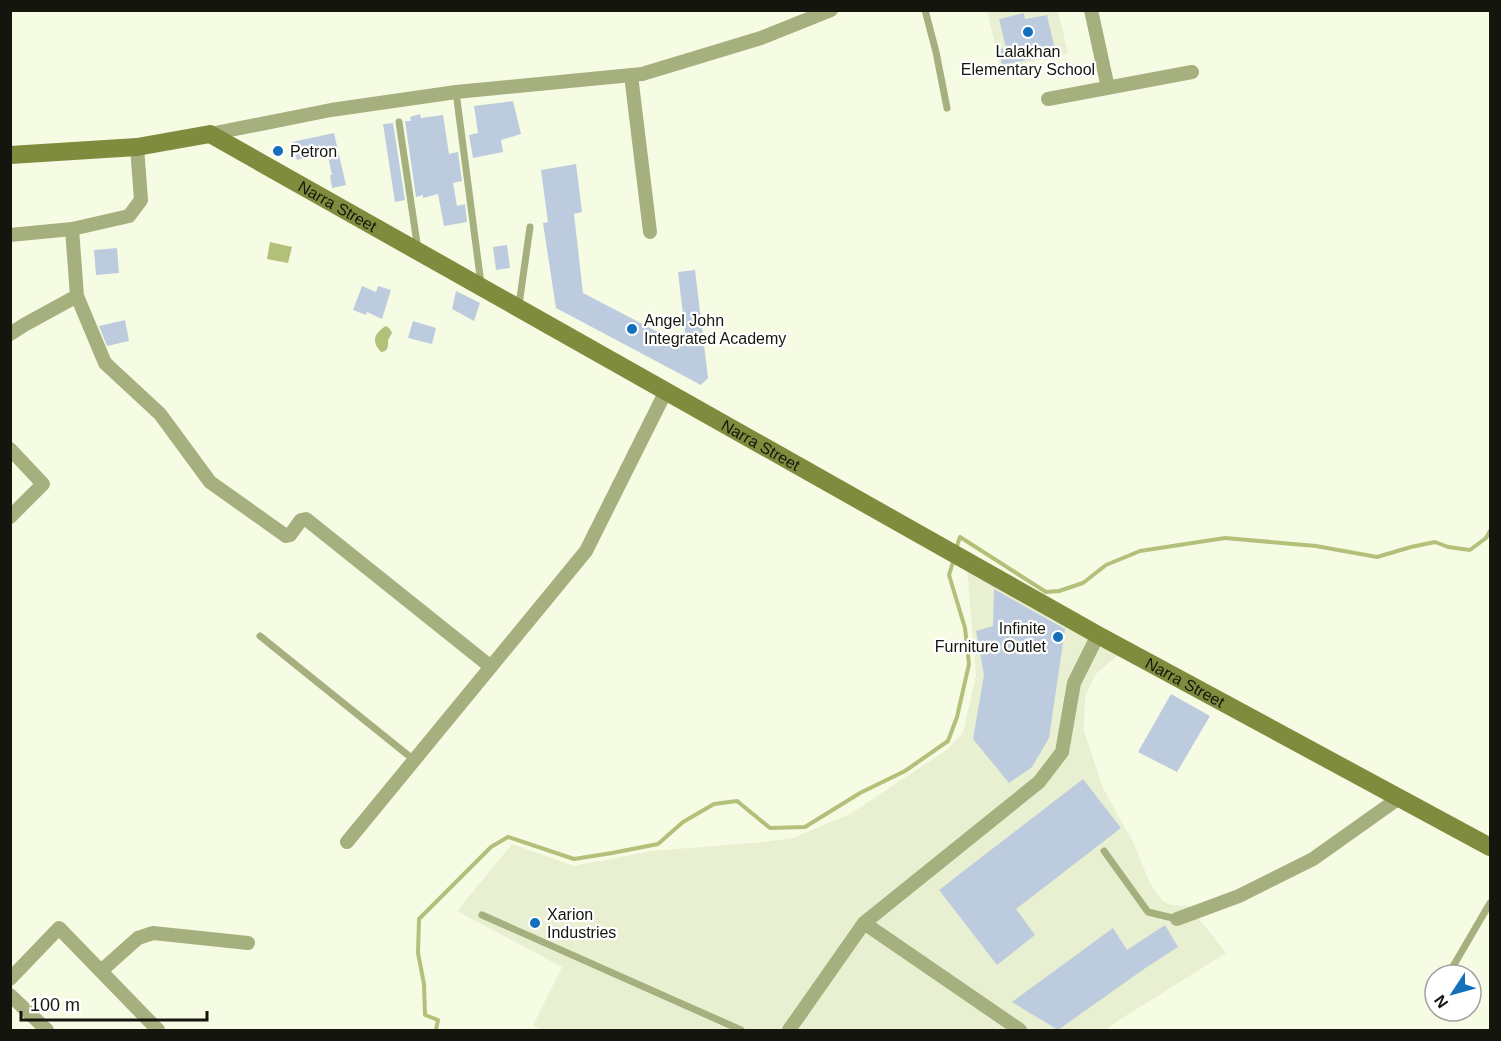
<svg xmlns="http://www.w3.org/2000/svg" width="1501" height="1041" viewBox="0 0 1501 1041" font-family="Arial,sans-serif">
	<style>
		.built { fill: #e9f0d1 }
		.water { fill: #b3c07a }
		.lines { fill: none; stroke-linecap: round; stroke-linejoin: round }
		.stream { stroke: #b3c07a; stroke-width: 4 }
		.building { fill: #bcccde }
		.service { stroke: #a6b07e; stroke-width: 7 }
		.minor { stroke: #a6b07e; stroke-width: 14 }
		.secondary { stroke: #7f8c3d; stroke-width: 18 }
		.poi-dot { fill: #146fbc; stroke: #fff; stroke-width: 2 }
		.labels { text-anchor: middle; stroke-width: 4.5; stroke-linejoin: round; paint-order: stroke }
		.poi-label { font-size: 16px; fill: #14160e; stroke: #fff; text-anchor: start }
		.street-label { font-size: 16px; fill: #14160e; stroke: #fff }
	</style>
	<rect width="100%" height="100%" fill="#f6fbe4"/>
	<path class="built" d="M987,11H1058L1068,53L1001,69Z
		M967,569L1119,654L1096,674L1085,696L1084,731L1103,788L1133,842L1150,883L1163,901L1171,905L1189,906L1226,953L1116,1022L1106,1030H541L533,1025L562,967L457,911L512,844L574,866L651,851L764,842L793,838L850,814L948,749L963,733L976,675Z"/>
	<path class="water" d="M270,242L292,247L288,263L267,259Z
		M386,326L390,329L392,333L388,340C388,346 389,351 381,352C371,342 374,333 386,326Z"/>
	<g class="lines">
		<path class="stream" d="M957,546L960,537L1046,592L1059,591L1083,583L1106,565L1140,551L1225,538L1316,546L1377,557L1411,547L1435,542L1448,547L1470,550L1486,538L1490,531
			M436,1030L438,1020L425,1015L424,984L418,953L419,919L491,847L508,837L574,859L612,853L658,844L683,822L714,804L737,801L770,828L805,827L860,793L905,771L948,741L957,717L969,664L965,628L949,575L953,562"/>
	</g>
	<path class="building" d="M1024,13L1025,19L1047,15L1056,54L1002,65L999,49L1006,48L999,19Z
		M513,101L521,134L501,140L503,152L473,158L469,135L478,133L474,106Z
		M420,114L421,118L443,115L449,154L458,152L462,181L453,183L457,206L465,204L467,222L444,226L438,194L423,198V195L416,197L405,121H411L410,117Z
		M393,123L405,200L395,202L383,124Z
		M334,133L346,185L332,188L330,175H332L327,152L297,160L292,142Z
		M576,164L582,212L574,214L583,293L679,343L685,332L678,272L695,270L708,378L701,385L556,308L543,223L548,222L541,170Z
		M507,245L510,268L496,270L493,247Z
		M117,248L119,273L96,275L94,250Z
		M362,286L376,292L378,286L391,290L382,319L367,312L366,315L353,310Z
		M456,291L480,303L474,321L452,309Z
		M125,320L129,341L107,346L99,326Z
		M413,321L436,328L432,344L408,338Z
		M994,589L1065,629L1049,738L1032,767L1009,783L973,739L984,675L976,631L993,626Z
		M1171,694L1210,716L1177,772L1138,752Z
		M1083,779L1121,828L1016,909L1035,935L997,965L939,890Z
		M1165,925L1178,947L1144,969L1058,1030L1012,1002L1113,928L1127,950Z"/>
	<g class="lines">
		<path class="service" d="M925,10L936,52L947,108
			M456,92L481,284
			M399,122L418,250
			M519,305L530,227
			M260,636L414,760
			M1104,851L1148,912L1177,919
			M482,915L741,1030
			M1448,975L1490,903"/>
		<path class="minor" d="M1091,10L1108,88
			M631,75L650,232
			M1048,99L1192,72
			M210,134L331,110L456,92L642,74L761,38L831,10
			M72,229L77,296L105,363L160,414L210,482L286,536L290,535L301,520L306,519L491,667
			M10,235L72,229L129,216L141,200L137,147
			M10,334L24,325L77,296
			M10,449L43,484L10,517
			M347,842L586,551L666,391
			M1177,919L1239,896L1313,859L1399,798
			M864,923L1020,1030
			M101,971L138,938L153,933L248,943
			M10,979L59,928L158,1030
			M10,995L47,1030
			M789,1030L864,923L1039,782L1062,752L1074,683L1098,635"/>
		<path class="secondary" id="s1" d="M10,155L137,147L210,134L1098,635L1490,847"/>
	</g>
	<g class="poi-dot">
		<circle cx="1028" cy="32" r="6"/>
		<circle cx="278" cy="151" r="6"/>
		<circle cx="632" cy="329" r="6"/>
		<circle cx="1058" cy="637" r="6"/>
		<circle cx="535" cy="923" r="6"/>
	</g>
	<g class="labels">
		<g class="poi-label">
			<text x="1028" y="57" text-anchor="middle">Lalakhan<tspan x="1028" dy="18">Elementary School</tspan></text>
			<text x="290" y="157">Petron</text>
			<text x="644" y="326">Angel John<tspan x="644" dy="18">Integrated Academy</tspan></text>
			<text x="1046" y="634" text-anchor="end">Infinite<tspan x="1046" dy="18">Furniture Outlet</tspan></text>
			<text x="547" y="920">Xarion<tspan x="547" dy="18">Industries</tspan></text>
		</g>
		<g class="street-label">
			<text dy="6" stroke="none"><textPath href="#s1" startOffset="348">Narra Street</textPath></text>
			<text dy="6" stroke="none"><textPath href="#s1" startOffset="834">Narra Street</textPath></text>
			<text dy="6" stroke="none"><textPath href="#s1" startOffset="1320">Narra Street</textPath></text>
		</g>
	</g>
	<rect width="1501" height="1041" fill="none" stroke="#14160e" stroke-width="24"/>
	<g transform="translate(1453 993) rotate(234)"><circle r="28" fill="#ffffff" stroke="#a1a29f" stroke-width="1.5"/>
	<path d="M0-4.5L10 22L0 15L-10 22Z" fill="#146fbc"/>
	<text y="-9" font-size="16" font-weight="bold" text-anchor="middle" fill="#14160e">N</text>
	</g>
	<path d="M21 1011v9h186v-9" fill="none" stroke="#14160e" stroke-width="3"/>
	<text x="30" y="1011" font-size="18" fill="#14160e" stroke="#ffffff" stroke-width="4.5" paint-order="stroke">100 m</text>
</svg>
